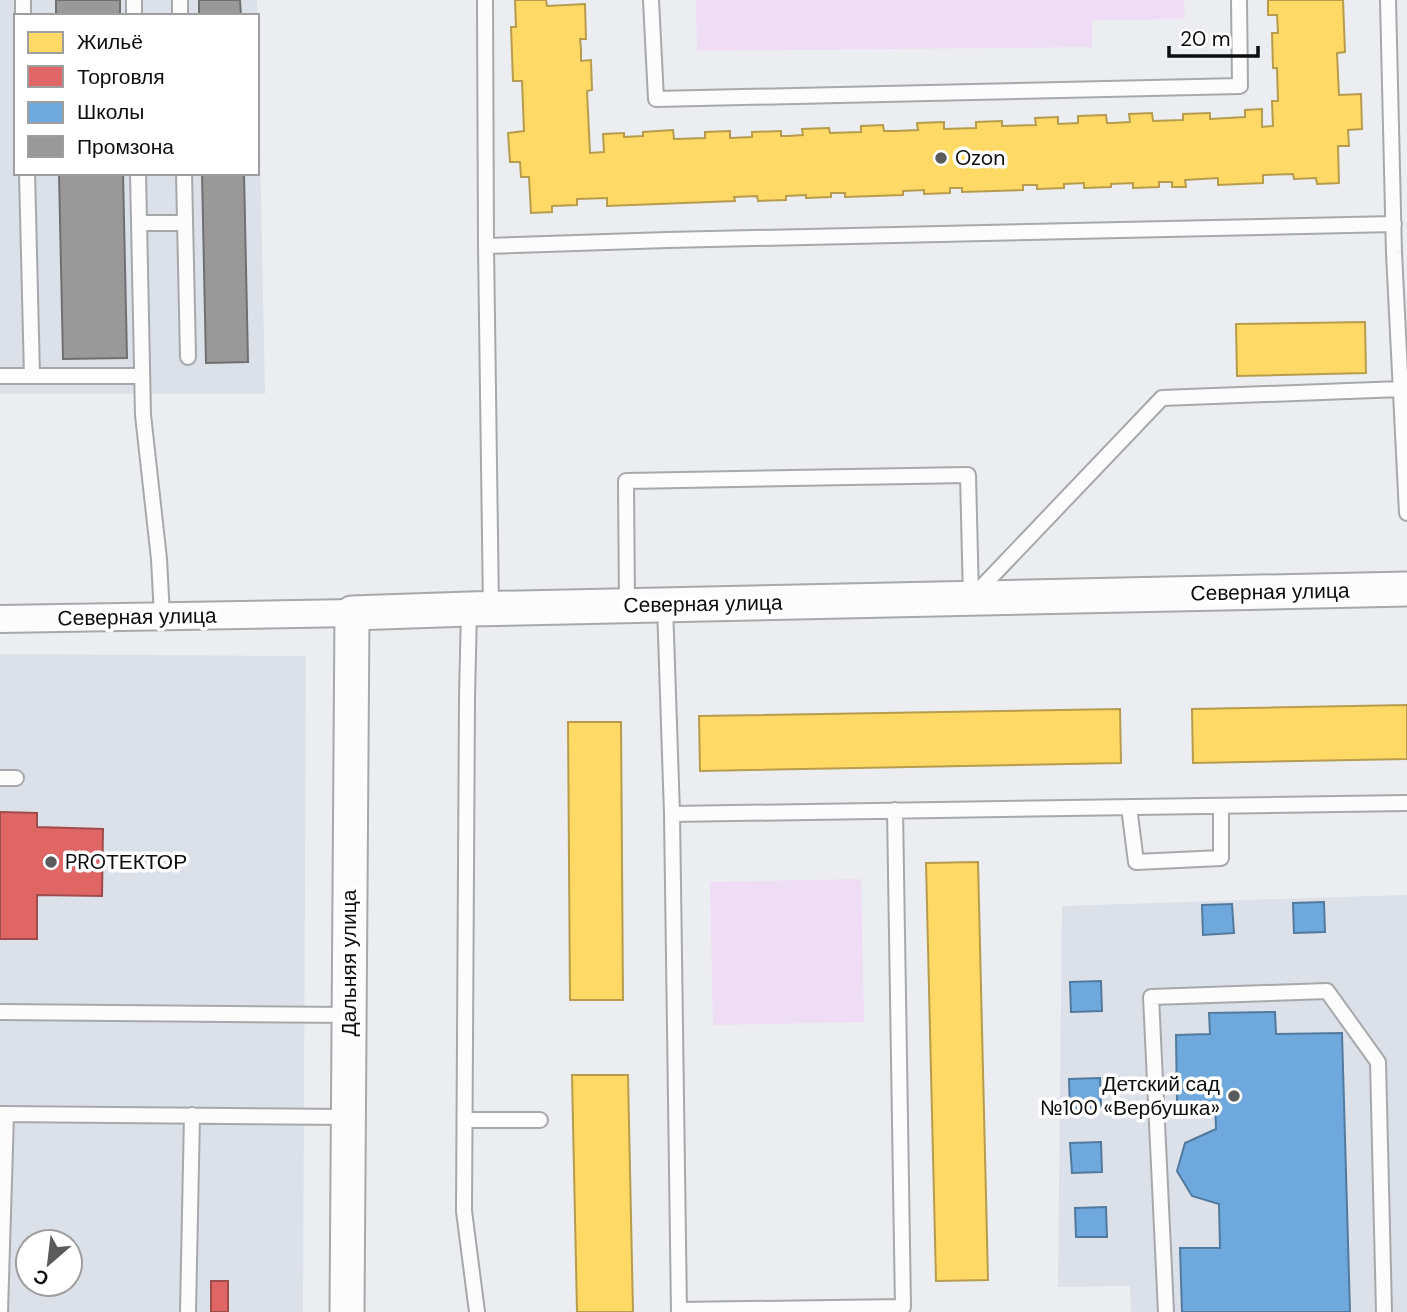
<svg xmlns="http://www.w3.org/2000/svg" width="1407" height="1312" viewBox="0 0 1407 1312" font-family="'DM Sans',sans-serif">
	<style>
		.built { fill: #dce0e8; fill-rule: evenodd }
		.green { fill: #eeddf4 }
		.homes { fill: #ffd966; stroke: #b69c4c; stroke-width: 2 }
		.shops { fill: #e06666; stroke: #a04b4c; stroke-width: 2 }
		.schools { fill: #6fa8dc; stroke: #517a9e; stroke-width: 2 }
		.industry { fill: #999; stroke: #6f6f6f; stroke-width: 2 }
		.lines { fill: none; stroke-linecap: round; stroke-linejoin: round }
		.service-casing { stroke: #a6a8aa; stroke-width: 18 }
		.minor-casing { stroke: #a6a8aa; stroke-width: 30 }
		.tertiary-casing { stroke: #a6a8aa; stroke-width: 37 }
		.service { stroke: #fcfcfd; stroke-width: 14 }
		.minor { stroke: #fcfcfd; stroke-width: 26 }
		.tertiary { stroke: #fcfcfd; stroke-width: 33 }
		.poi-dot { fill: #5a5b5d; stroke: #fff; stroke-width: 2.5 }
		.labels { text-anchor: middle; stroke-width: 7; stroke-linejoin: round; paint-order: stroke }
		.poi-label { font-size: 21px; fill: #0c0d0e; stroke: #fff; text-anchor: start }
		.street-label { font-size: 21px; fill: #0c0d0e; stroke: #fff }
	</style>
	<rect width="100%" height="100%" fill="#ebedf0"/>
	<path class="built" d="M0,0H257L265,394H0ZM16,16H257V173H16Z
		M0,654L306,656L303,1312H0ZM28,1242H70V1284H28Z
		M1407,895V1312H1131L1130,1286L1058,1287L1062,906Z"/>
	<path class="green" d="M696,0H1184L1185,19L1092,20V47L697,51Z
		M861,879L864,1022L713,1025L710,882Z"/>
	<path class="homes" d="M515,0H546L547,6L585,4L586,39H580L581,49V61L591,60L592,90L587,91L590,153L604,152L603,134L624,133V137L643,136V132L673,130L674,139L705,138V132L730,131V138L752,137V132L781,131V136H788L803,135L802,129L829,128L830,133L861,132V126L883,125L884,131H896L918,130L917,123L944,122V129L976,128V122L1002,121V126L1036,125L1035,118L1058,117V124L1078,123V116L1106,115L1107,123H1112L1130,122L1129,114L1152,113L1153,121L1183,120V114L1210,113V119L1245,117V110L1262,109V127L1273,126L1272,101H1278L1277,68H1273L1272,33H1278L1277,15H1268V0H1343L1345,52L1337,53L1339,95L1361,94L1362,129L1348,130L1349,146H1338L1339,183L1317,184L1316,178L1294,179L1293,174L1263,175V183L1218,185V178L1185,180L1186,187H1172V182H1159V187L1133,188V183L1111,184V187L1084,188V183L1064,184V188L1037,189V185H1023V190L962,192V188H950V193L924,194V190L903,191V195L845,197V193H831V197L806,198V195L786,196V200L758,201L757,196L734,197L735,201L607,206V198L577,199V205L552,206V212L531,213L529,177H521L520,162H510L508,133L524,131L522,81H513L511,27H516Z
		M1365,322L1366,373L1237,376L1236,324Z
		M1407,705V759L1193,763L1192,709Z
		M1120,709L1121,763L700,771L699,716Z
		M568,722H621L623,1000H570Z
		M978,862L988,1280L936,1281L926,863Z
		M572,1075H628L633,1312H577Z"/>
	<path class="shops" d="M0,812L37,813V827L103,829L102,896L37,895V939H0Z
		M211,1281H228V1312H211Z"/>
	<path class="schools" d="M1324,902L1325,932L1294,933L1293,903Z
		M1232,904L1234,933L1203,935L1202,905Z
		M1101,981L1102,1011L1071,1012L1070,982Z
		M1275,1012L1276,1034L1342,1033L1350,1312H1182L1180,1248H1220L1219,1204L1192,1196L1177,1171L1185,1143L1216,1129L1215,1102L1177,1103L1176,1035L1210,1034L1209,1013Z
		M1100,1078L1101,1107L1070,1109L1069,1079Z
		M1101,1142L1102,1172L1072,1173L1070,1143Z
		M1106,1207L1107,1237H1076L1075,1208Z"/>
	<path class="industry" d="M56,0H120V16H56Z
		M199,0H240L241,16H199Z
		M59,173H123L127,358L63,359Z
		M202,173H244L248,362L206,363Z"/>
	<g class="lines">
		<defs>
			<path id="service" d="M23,0V16
				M134,0V16
				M180,0V16
				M485,0L486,246
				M651,0L656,99L1240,86L1239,0
				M1388,0L1394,253L1407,513
				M27,173L32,376
				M138,173L143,415L159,559L162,616
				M184,173L188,357
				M139,223H185
				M0,376H142
				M975,594L1162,398L1401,389
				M665,605L672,814L679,1312
				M627,606L626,481L968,475L971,598
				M469,609L467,697L464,1211L477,1312
				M491,609L486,246L667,240L1394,224
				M0,778H16
				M1129,807L1136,862L1221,858V806
				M672,814L1407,803
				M0,1012L349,1015
				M0,1114L349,1117
				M465,1120H540
				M679,1310L903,1307L895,810
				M0,1312L6,1114
				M188,1312L192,1115
				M1166,1312L1151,997L1327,991L1378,1062L1384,1312"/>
			<path id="minor" d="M0,619L352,613"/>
			<path id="tertiary" d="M347,1312L352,613L469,609L1407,589"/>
		</defs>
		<use href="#service" class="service-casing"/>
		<use href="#minor" class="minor-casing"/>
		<use href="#tertiary" class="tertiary-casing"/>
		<use href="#service" class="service"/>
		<use href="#minor" class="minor"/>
		<use href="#tertiary" class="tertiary"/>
	</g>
	<g class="poi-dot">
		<circle cx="941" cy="158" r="7"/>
		<circle cx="51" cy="862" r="7"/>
		<circle cx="1234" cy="1096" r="7"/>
	</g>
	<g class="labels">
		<g class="poi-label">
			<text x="955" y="165">Ozon</text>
			<text x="65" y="869">PROТЕКТОР</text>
			<text x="1220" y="1091" text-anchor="end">Детский сад<tspan x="1220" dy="24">№100 «Вербушка»</tspan></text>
		</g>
		<g class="street-label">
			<text transform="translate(1270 592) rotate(-1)" y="7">Северная улица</text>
			<text transform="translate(703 604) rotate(-1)" y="7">Северная улица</text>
			<text transform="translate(137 617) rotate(-1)" y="7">Северная улица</text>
			<text transform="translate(349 963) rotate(-90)" y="7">Дальняя улица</text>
		</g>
	</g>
	<rect x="14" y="14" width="245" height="161" fill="#ffffff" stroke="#9e9e9f" stroke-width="2"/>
	<rect x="28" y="32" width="35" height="21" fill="#ffd966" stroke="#9e9e9f" stroke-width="2"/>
	<text x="77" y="49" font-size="21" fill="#0c0d0e">Жильё</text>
	<rect x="28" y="66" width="35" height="21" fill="#e06666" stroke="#9e9e9f" stroke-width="2"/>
	<text x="77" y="84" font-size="21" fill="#0c0d0e">Торговля</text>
	<rect x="28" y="102" width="35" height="21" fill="#6fa8dc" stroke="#9e9e9f" stroke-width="2"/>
	<text x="77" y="119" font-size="21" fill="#0c0d0e">Школы</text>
	<rect x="28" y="136" width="35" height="21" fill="#999999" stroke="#9e9e9f" stroke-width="2"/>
	<text x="77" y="154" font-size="21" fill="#0c0d0e">Промзона</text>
	<g transform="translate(49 1263) rotate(208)"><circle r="33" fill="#ffffff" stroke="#9e9e9f" stroke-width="2"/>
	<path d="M0-5L12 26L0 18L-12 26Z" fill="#5a5b5d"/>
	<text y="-10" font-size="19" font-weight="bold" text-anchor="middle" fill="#0c0d0e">С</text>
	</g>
	<path d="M1169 46v10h89v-10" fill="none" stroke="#0c0d0e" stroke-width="3.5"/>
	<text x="1180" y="46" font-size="21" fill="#0c0d0e" stroke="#ffffff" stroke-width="5" paint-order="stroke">20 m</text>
</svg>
